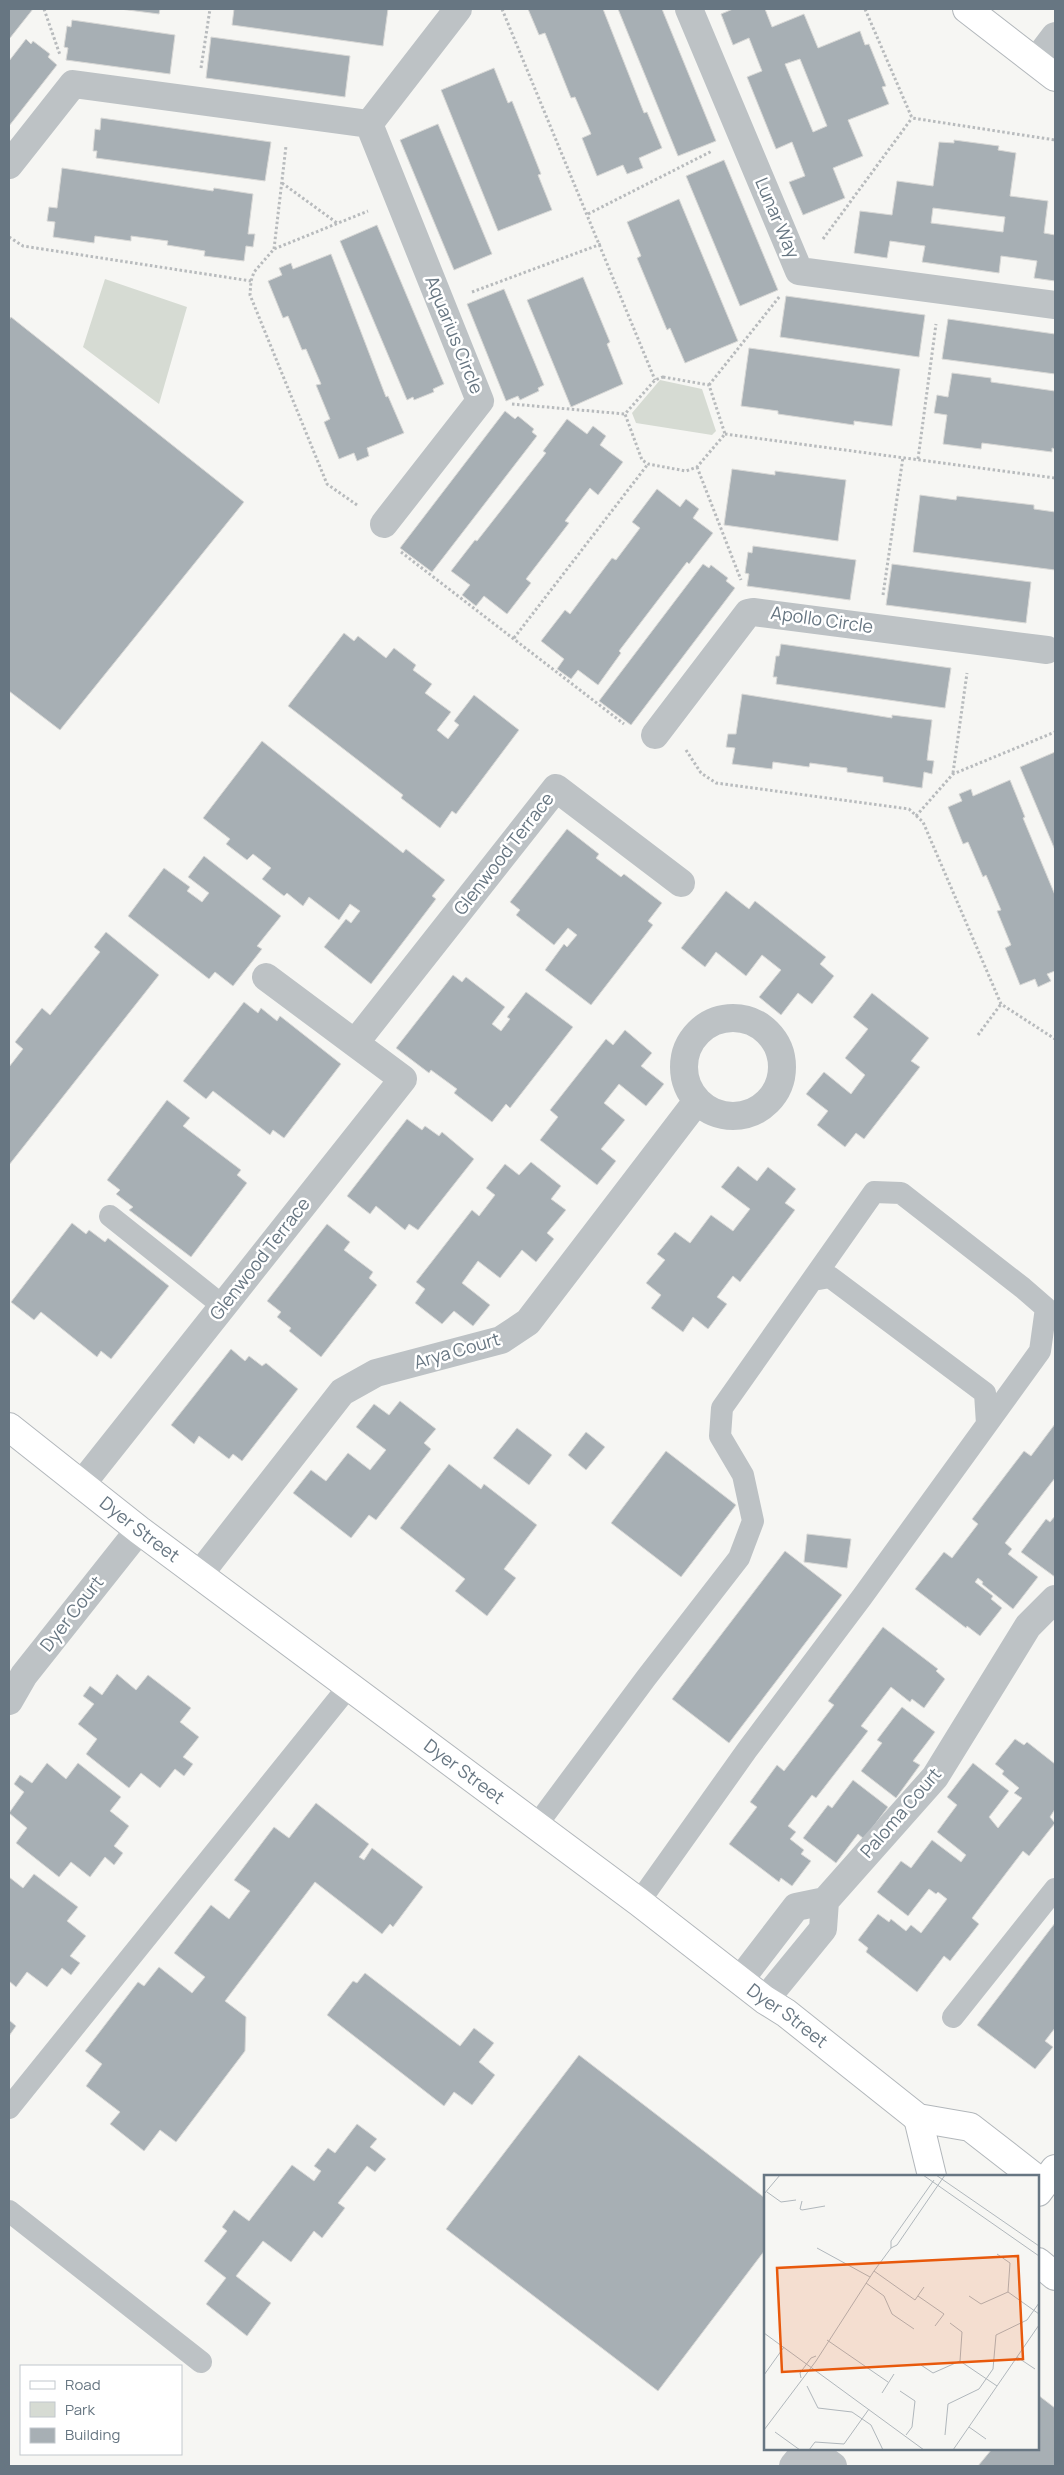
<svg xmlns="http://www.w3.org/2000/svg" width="1064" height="2475" viewBox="0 0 1064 2475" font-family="Manrope,sans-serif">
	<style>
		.green { fill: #d6dbd3 }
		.building { fill: #a7afb4; stroke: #d8d8d6; fill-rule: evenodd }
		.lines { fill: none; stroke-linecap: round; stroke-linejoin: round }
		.secondary-casing { stroke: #b2b7bb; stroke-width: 30 }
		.path { stroke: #b8bbbd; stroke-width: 3; stroke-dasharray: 2.5 2.5; stroke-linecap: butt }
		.lane { stroke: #bdc2c5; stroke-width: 22 }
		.street { stroke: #bdc2c5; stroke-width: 28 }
		.secondary { stroke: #fff; stroke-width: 28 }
		.labels { text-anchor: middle; stroke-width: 5; stroke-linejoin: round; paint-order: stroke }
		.street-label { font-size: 18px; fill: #677682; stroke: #fff }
		.inset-road { fill: none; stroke: #b0b7bc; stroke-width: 1 }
		.view { fill: #e8590c; fill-opacity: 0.15; stroke: #e8590c; stroke-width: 2.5 }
		.inset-edge { fill: none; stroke: #677682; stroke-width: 2.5 }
	</style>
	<rect width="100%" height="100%" fill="#f6f6f3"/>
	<path class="green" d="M105,279L187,307L159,404L83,347Z
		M660,380L702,389L716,431L712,435L636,423L632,413Z"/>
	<path class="building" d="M9,9H33L10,38L9,37Z
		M120,9H160L159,14Z
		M234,9H388L383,46L232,25Z
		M528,9H603L644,113L647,112L662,148L639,158L643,168L627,174L623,165L597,176L582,138L591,134L575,97L571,98L545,33L539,35Z
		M618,9H662L716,141L678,156Z
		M733,9H765L772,27L804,14L818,48L860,31L865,45L869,44L886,86L882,87L889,104L848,120L863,156L833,168L845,198L803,215L789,182L805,176L792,142L776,149L747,77L762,71L749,38L733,45L721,14ZM800,59L827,126L813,132L785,64Z
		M72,20L175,35L170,74L66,60L68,48L64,47L67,26L71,27Z
		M211,37L350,56L345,97L206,78Z
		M26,39L31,44L33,41L50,54L48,57L57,65L9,126V61Z
		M494,68L508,103L512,101L541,174L538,175L552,210L498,231L441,90Z
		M101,118L271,142L265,181L96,158L97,151H93L95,129L100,130Z
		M438,124L492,254L454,270L400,140Z
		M954,140L999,146L998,150L1016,153L1010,196L1048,201L1044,233L1055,235V281L1034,278L1037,261L1001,256L999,273L922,262L925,246L890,241L887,258L854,253L860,211L892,215L897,181L933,186L939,142L954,143ZM933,208L1005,217L1003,232L931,223Z
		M724,160L778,290L740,306L686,176Z
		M62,168L213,191L214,188L253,194L248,234H255L253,247L246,246L244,261L204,256L205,251L167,245L168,241L131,236V241L95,236L94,243L53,237L55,222L47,221L49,207L57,208Z
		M679,199L738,341L685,363L670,328L667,330L637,258L641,256L627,222Z
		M377,225L444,384L433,389L434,392L414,400L413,397L407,400L340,241Z
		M331,254L386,397L388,396L404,433L367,448L369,456L357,461L354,453L339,459L324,422L330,419L316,385L321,384L306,349L302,350L288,316L283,318L268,281L282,275L279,268L291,263L293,269Z
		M583,277L610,342L607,344L623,384L571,407L527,300Z
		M504,289L544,385L538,388L539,391L520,400L518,396L506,401L467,304Z
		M786,296L925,315L919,357L780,337Z
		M11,317L244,502L60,730L9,691V320Z
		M948,319L1055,334V374L942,359Z
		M749,348L900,369L892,426L854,421V425L778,414V411L741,406Z
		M952,373L991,378V382L1055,391V449L1052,448V452L982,443L981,449L943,444L947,415L934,413L937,395L948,397Z
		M505,411L515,419L518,416L534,429L532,432L537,436L432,572L400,548Z
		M567,419L587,434L593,426L606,436L600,445L623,462L598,495L590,488L565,521L569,523L526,579L531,583L507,614L484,596L476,606L462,595L470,585L451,571L475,540L477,541L546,453L543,451Z
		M732,469L775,475V471L846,480L838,541L724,525Z
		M657,489L680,507L686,499L699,509L693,518L713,533L689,564L687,562L619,651L621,653L598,685L578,670L571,679L557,669L564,659L541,641L565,610L570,614L612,558L616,560L640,528L632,522Z
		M920,495L956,500L957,496L1034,505V509L1055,512V570L913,552Z
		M753,546L856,560L850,600L747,586L749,574L745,573L748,552L752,553Z
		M703,564L709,568L711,565L728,578L726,581L735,588L631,725L599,701Z
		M892,564L1031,582L1026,623L886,605Z
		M344,633L354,641L358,636L386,658L394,648L416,665L413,670L432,684L425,693L451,712L437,730L448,739L459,725L454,721L474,695L519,730L456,814L452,811L440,828L401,798L403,795L288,706Z
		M781,644L951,668L945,708L776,684L777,677H773L776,656H779Z
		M742,694L892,718V715L932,720L927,760L934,761L932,774L924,772L922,788L883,782V777L847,772V768L810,763L809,767L773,762L772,769L732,764L735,748L726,747L728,734H736Z
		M262,741L403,853L406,849L445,880L432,896L436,899L371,984L324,947L346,919L351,923L360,911L350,904L339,920L309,897L303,906L287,893L284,896L262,879L271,868L253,854L247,860L226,844L230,839L203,818Z
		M1055,752V850L1020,767Z
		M1010,780L1025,817L1023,818L1055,895V971L1047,974L1051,981L1038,987L1035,979L1020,985L1005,948L1011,945L997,911L1001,910L986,875L983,877L968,842L963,844L948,807L962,801L959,794L971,789L973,796Z
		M567,829L599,854L596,858L621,877L624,874L662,903L648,921L653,925L591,1005L545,970L564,944L567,947L577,935L568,928L554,945L516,915L520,910L510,902Z
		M204,856L281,916L257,946L262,949L233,986L215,972L209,979L128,916L164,868L190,887L187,891L202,902L209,893L188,877Z
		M726,891L749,909L755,901L826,957L820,964L834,976L812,1004L798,993L781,1015L759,997L781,970L762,955L746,976L716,952L705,967L681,948Z
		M106,932L159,975L9,1165V1067L23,1049L15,1042L42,1008L50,1015L100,952L94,947Z
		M453,975L462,982L466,977L505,1007L492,1024L501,1031L510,1019L507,1017L526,992L573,1027L510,1108L506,1104L492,1122L454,1093L457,1089L431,1070L429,1073L396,1048Z
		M872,993L929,1038L911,1061L920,1067L864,1139L856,1133L845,1147L817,1125L828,1111L806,1094L824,1072L851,1094L865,1075L845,1058L868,1029L853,1017Z
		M244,1002L258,1013L261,1008L277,1021L280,1016L341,1064L284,1138L273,1130L270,1135L213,1091L206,1099L183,1081Z
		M625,1030L652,1053L641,1066L664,1084L646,1106L619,1084L604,1103L625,1120L601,1149L616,1161L597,1185L540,1140L558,1117L550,1110L606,1039L613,1045Z
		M167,1100L190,1118L183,1126L241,1170L237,1175L247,1183L191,1257L129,1210L133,1207L116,1194L120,1190L107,1180Z
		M407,1119L422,1130L425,1126L439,1136L442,1132L474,1159L418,1230L409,1224L405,1230L376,1206L370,1214L347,1196Z
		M531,1162L561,1186L551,1199L566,1210L547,1233L554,1239L536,1262L522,1250L500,1278L478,1261L462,1283L490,1305L473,1326L454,1311L442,1324L415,1303L425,1289L416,1282L472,1210L479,1216L495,1195L486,1188L505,1164L519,1175Z
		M738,1166L757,1181L768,1167L796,1189L785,1203L795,1210L740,1282L733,1276L717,1297L727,1304L708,1329L693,1317L683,1332L651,1308L661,1295L646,1283L665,1260L657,1254L675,1232L690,1243L711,1215L733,1231L750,1209L721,1187Z
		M72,1223L86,1234L89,1230L105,1242L108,1238L169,1286L111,1359L101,1351L97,1357L41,1312L34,1320L11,1302Z
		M327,1224L350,1242L344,1250L373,1272L369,1278L377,1285L321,1357L289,1331L291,1328L277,1317L281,1312L267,1301Z
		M231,1349L245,1361L249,1356L262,1366L266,1363L298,1389L242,1461L233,1454L229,1459L199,1436L194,1444L171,1425Z
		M400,1401L436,1429L424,1443L431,1449L376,1520L369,1515L351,1538L293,1493L311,1470L326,1481L348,1453L370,1470L386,1450L356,1427L374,1404L389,1415Z
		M1055,1424V1478L1005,1543L1012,1549L1008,1554L1038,1577L1013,1609L982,1584L983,1582L978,1578L975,1582L993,1596L991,1599L1002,1608L980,1636L967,1626L966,1628L915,1589L944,1552L952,1558L978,1524L972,1519L1024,1451L1031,1456Z
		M517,1428L552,1455L529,1485L493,1458Z
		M586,1432L605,1447L586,1470L568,1455Z
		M666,1451L736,1505L681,1577L611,1523Z
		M449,1464L481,1489L484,1484L537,1525L504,1569L516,1578L487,1616L455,1591L465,1579L400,1528Z
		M1055,1516V1577L1021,1552L1046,1519L1050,1522Z
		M807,1534L851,1539L847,1568L804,1562Z
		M785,1551L842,1595L729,1743L672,1699Z
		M883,1627L938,1669L936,1671L945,1679L924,1708L912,1699L910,1702L891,1687L861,1726L868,1731L816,1798L812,1795L788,1826L796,1832L790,1839L804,1850L801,1854L811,1861L792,1886L781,1878L779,1882L729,1844L757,1807L750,1802L777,1765L784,1771L834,1705L828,1701Z
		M117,1674L136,1690L148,1675L191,1708L180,1722L199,1737L183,1757L193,1764L184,1776L175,1769L160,1788L141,1773L129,1788L86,1754L97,1739L78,1724L94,1704L83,1696L90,1686L102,1695Z
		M902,1707L935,1732L913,1761L920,1765L896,1798L861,1771L882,1743L877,1740Z
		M1015,1739L1024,1745L1027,1742L1055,1764V1809L1050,1817L1055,1823L1029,1856L1023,1851L972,1918L979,1924L950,1961L944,1956L917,1992L866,1952L868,1948L858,1940L878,1914L889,1922L891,1919L906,1931L911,1925L921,1933L947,1899L938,1892L936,1894L929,1889L908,1916L877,1892L901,1861L911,1868L932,1840L961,1862L966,1855L937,1832L957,1805L947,1797L973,1763L1009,1791L989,1817L998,1828L1022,1798L1014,1793L1019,1788L1002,1774L1004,1771L995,1764Z
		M47,1763L66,1779L78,1763L121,1797L110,1811L129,1826L114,1846L123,1853L114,1865L105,1857L90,1877L71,1862L59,1877L16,1843L27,1828L9,1813L24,1792L14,1784L20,1775L32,1783Z
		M853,1780L888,1807L864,1839L858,1834L836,1863L803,1838L828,1805L832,1808Z
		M316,1803L369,1844L359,1857L364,1860L372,1848L423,1887L393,1927L390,1924L382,1934L315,1882L225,2001L246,2017L245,2051L176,2142L160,2130L144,2151L110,2124L120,2112L86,2086L102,2064L85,2051L138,1982L144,1986L159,1967L192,1993L205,1977L174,1953L211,1905L229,1919L250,1891L234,1880L274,1827L289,1838Z
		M34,1874L78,1907L67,1921L86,1936L70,1956L80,1963L71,1975L62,1968L47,1987L27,1972L16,1987L9,1981V1877L23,1888Z
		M1055,1923V2028L1045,2041L1053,2047L1035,2069L977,2025Z
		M365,1973L460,2046L474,2028L494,2043L479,2062L495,2075L472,2105L454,2092L444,2106L327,2015L353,1981L357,1983Z
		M9,2020L16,2026L9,2036Z
		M579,2055L765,2198V2250L658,2391L446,2229Z
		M357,2124L377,2139L370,2147L386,2159L375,2172L367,2166L338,2203L345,2208L322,2238L314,2231L291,2262L263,2241L236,2276L271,2303L247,2336L206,2304L226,2278L204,2261L227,2231L222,2227L234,2210L249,2221L292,2165L314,2181L321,2171L314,2166L328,2148L335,2153Z
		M1038,2395L1055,2408V2466H978L992,2449H1038Z"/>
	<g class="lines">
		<defs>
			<g id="secondary">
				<path d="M967,9L1055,77"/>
				<path id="s1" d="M9,1427L139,1530L639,1902L765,2000L786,2013L918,2118L970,2127L1033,2176"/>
				<path d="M918,2118L932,2176"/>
				<path d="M1038,2192L1055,2169"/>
				<path d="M1038,2262L1055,2276"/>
			</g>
		</defs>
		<use href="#secondary" class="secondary-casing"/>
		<path class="path" d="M44,9L60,55
			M502,9L655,380
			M865,9L912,118L1055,140
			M201,68L210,9
			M282,183L337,223
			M588,214L712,151
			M9,237L23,246L251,281
			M823,239L912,118
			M274,249L286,146
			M472,292L601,244
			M663,377L709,385L725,434L697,467L686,471L648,464L642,460L625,414L655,380Z
			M709,385L780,296
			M512,404L625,414
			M725,434L1055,478
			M918,459L936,324
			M697,467L741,580
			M357,505L327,484L250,295L251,281L254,272L274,249L368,211
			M401,552L624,724
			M883,595L903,457
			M514,638L648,464
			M686,750L701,773L716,783L909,809L923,822L1001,1004L1055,1039
			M953,773L967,673
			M916,816L953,774L1055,732
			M978,1035L1001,1004"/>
		<path class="lane" d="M110,1216L223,1306
			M813,1280L830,1277L985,1393L987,1424
			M536,1826L646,1678L739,1558L753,1521L743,1475L720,1436L722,1408L874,1192L901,1193L1023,1288L1046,1308L1040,1351L862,1597L747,1750L639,1902
			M953,2017L1055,1889
			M9,2108L349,1686
			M9,2211L201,2362"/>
		<path class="street" d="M689,9L799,271L1055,305
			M1036,61L1055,36
			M9,165L73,84L369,124
			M384,524L480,401L369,124L458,9
			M655,735L748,613L753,612L1047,650
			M684 1067a49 49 0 1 1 98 0a49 49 0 1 1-98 0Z
			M355,1043L556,788L681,883
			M81,1485L403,1079L266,977
			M199,1575L342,1392L376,1373L501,1340L528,1322L697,1101
			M9,1701L24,1675L139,1530
			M740,1980L796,1907L825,1901
			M765,2000L823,1929L825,1901L935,1777L1028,1626L1055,1599
			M810,2449L833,2466
			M793,2466L807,2449"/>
		<use href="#secondary" class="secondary"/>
	</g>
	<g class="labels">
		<g class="street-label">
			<text transform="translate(777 218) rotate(67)" y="6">Lunar Way</text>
			<text transform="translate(454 335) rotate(68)" y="6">Aquarius Circle</text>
			<text transform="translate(822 620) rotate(8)" y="6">Apollo Circle</text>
			<text transform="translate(504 854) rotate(-52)" y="6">Glenwood Terrace</text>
			<text transform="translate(260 1259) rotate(-52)" y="6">Glenwood Terrace</text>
			<text transform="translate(457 1351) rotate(-16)" y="6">Arya Court</text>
			<text dy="6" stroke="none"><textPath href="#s1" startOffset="166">Dyer Street</textPath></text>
			<text transform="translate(72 1614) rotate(-52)" y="6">Dyer Court</text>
			<text dy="6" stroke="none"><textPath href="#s1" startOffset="571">Dyer Street</textPath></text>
			<text transform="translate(901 1813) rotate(-49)" y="6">Paloma Court</text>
			<text dy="6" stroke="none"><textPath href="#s1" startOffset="976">Dyer Street</textPath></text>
		</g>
	</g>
	<g transform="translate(764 2175)">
		<rect width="275" height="275" fill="#f6f6f3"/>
		<path class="inset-road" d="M159,0L275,81M172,0L275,71M3,17L17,27L32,25M0,19L16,0M38,26L36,34L38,35L61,31M53,73L106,102M127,73V66L170,5M233,79L246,88L244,117M110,96L151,125L160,112M102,108L120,121L128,139L150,154M154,121L180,139L171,151M205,121L217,129L244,117L275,139M186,148L198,157L196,186M0,158L160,275M63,165L124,207M253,182L271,194M157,190L169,198L196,186L233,211M0,200L20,172M37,203L36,198L47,183L52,181M43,211L54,233L88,237L107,250L119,275M136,216L151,226L148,252L142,260M118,218L130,199M205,252L222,264M0,255L52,186L110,96L127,73L133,70L181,0M11,257L36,275M181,260L184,229L215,214L229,194L232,160L263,145L275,128M80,269L105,234M45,275L51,267L80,269M189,275L275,150"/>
		<path class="view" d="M254,81L259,184L18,197L13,93Z"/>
		<rect width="275" height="275" class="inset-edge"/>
	</g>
	<rect width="1064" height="2475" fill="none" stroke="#677682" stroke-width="20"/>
	<rect x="20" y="2365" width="162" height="90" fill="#ffffff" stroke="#c2c8cd"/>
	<rect x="30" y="2381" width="25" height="8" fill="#ffffff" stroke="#c2c8cd"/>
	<text x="65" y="2390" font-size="15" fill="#677682">Road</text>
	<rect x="30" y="2402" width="25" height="15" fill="#d6dbd3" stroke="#c2c8cd"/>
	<text x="65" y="2415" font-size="15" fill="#677682">Park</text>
	<rect x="30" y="2428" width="25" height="15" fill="#a7afb4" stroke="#c2c8cd"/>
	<text x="65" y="2440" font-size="15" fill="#677682">Building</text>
</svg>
